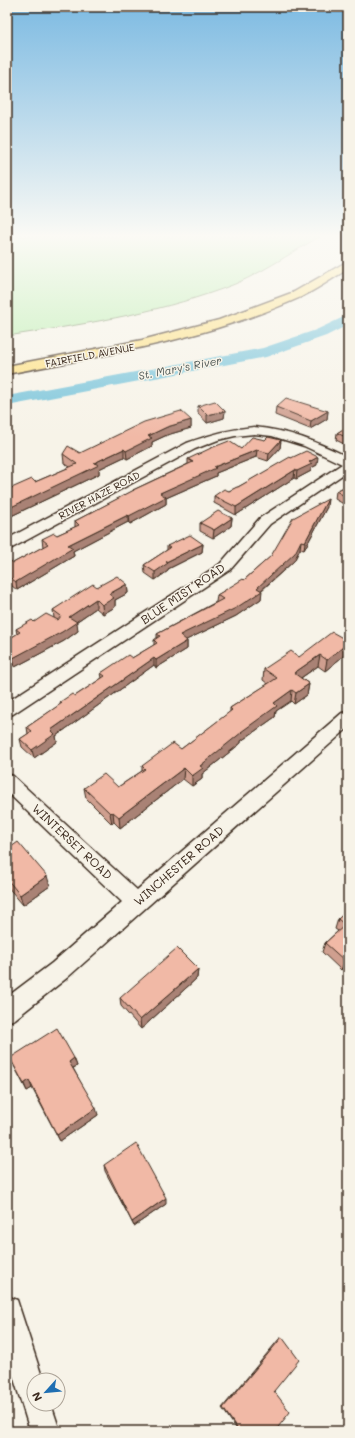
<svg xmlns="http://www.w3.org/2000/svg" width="355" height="1438" viewBox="0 0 355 1438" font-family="Mali,sans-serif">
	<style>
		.green { fill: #baeeaf; stroke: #7a8c66 }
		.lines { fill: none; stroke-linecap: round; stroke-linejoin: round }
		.river { fill: #7ac4da; fill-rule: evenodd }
		.minor-casing { stroke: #3b2a1e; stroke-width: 3 }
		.major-casing { stroke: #3b2a1e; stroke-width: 3 }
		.minor { fill: #f7f3e8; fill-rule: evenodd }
		.major { fill: #fddf80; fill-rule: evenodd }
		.wall { fill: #cf9f8f; stroke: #3b2a1e }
		.shaded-wall { fill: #a98274; stroke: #3b2a1e }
		.building { fill: #f1b9a6; stroke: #3b2a1e }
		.labels { text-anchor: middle; stroke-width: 3; stroke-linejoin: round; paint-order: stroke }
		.far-street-label { font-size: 10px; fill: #3b2a1e; stroke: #f7f3e8 }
		.far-water-label { font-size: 11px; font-style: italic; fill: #4e5856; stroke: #f7f3e8 }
		.street-label { font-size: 12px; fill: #3b2a1e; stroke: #f7f3e8 }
	</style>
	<rect width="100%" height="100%" fill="#f7f3e8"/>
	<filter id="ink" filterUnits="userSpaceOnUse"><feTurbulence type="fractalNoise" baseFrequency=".025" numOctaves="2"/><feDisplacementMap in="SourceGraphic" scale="8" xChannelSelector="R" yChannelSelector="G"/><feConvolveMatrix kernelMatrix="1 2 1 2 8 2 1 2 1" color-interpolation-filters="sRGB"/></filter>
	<g filter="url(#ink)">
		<path class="green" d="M7,236H321C288,254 257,277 222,289C153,314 79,325 7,336Z"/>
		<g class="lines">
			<path class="river" d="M348,315V325L326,336L266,357L7,406V396L263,348L316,330Z"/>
			<defs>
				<path id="minor" d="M254,427C288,430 317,442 348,457V471L270,524L230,570L13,714L7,716V702L220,564L260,518L342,464L304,446L272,436L254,434L235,436L218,440L195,449L12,548L7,549V539L187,443C209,435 230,429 254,427Z
					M348,712V728L68,977L15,1019L7,1022V997L52,963L122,902L7,792V774L13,776L137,890L342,713Z
					M7,1296L17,1300L43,1380H34V1404H51L60,1431H30L7,1356Z"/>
				<path id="major" d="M348,261V269C333,278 317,289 301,297C208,339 106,355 7,374V366L142,340L219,320L294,292Z"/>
			</defs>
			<use href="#minor" class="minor-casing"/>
			<use href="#major" class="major-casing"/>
			<use href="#minor" class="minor"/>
			<use href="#major" class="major"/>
		</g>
		<path class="wall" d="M198,406L225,411L224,418L207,423L198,413Z
			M276,407L328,411L327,419L310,429L275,415Z
			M191,420V428L167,435L152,442V446L127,459L124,457L99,469V474L7,518V490L35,482L70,467L64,463L63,454L80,453Z
			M348,426V446L336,440L337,433Z
			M265,440H281L280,448L268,461L256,457L216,473V476L166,498V504L130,524L128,522L73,551L74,556L17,590L7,582V559L13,563L43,547L42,539L57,535L75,527V521L133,491V490L188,464V459L241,449Z
			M291,458L317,465L311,468V471L296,479L294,478L236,515L214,503V496L229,491L238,487Z
			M348,485V505L347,506L335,499L336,491Z
			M327,507L304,550L300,549L294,561L261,591V599L236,616L186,640L187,641V649L156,668L154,665L56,736L57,742L34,758L22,747L20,739L28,734L27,727L61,704L60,702L75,696L102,678L101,673L132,658L154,645V640L157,638V634L216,602L217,595L244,580Z
			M232,518L231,526L213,538L200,531V523Z
			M203,544L202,552L168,569V571L155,580L145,573L144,565L167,550V546Z
			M127,584L128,593L115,600V607L103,614L96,608L76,622L78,631L64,641L15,667L11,664L7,667V640L17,634L16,629L34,622L54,618L53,610L97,587Z
			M347,653L325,671L318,666L301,678L309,684L307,695L294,704L291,701L276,711L275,717L241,741V743L202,774V779L192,786L183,779L120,828L114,822L112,824L86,798L84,788L118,787L142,771V766L181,749L230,712V708L268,684L263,680L264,669L299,657Z
			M7,850L50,886L23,905L7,886Z
			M348,910V964L341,970L322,952L325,943L338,931L335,929L338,919Z
			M198,969L197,978L141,1029L121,1006L120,998Z
			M74,1058L77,1066L73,1068L98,1115L60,1141L32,1088L27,1091L14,1066Z
			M104,1165L166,1204L134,1226L105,1171Z
			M282,1337L274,1391L275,1431H238L222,1408L279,1339Z"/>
		<path class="shaded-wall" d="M225,411L224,418L207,423V415Z
			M328,411L327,419L310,429L311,421Z
			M191,420V428L167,435L152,442V446L127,459L126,451L148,436L167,427Z
			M281,440L280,448L268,461L269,453Z
			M124,449V457L99,469V474L7,518V509L94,463Z
			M257,450L256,457L216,473V476L166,498V504L130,524L129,516L160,493L214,467Z
			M318,457L317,465L311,468V471L296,479L297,471L309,462Z
			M295,470L294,478L236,515V507Z
			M328,499L327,507L304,550L305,542Z
			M128,515V522L73,551L74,556L17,590L16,582L68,545Z
			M232,518L231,526L213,538L214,530Z
			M301,541L300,549L294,561L259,592L262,591L261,599L236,616L180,643V635L257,588Z
			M203,544L202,552L168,569V571L155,580V572L166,562Z
			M127,584L128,593L115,600V607L103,614L102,605L109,594Z
			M96,599V608L70,626L69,617Z
			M77,622L78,631L64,641L15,667L13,658Z
			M187,641V649L156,668V660Z
			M348,643V649L347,653L325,671L327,660Z
			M9,655L11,664L7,667V656Z
			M320,655L318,666L292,684L294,673Z
			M154,658V665L56,736L57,742L34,758L32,750L51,730Z
			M309,684L307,695L294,704L296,693Z
			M292,690L291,701L276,711L275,717L241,741V743L202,774V779L192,786V776L200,766L274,703Z
			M184,768L183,779L120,828L119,817Z
			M113,812L114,822L112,824L110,813Z
			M47,876L50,886L23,905L20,895Z
			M348,958V964L341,970L345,961Z
			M198,969L197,978L141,1029L140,1020Z
			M74,1058L77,1066L71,1069L69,1062Z
			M29,1080L32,1088L27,1091L24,1084Z
			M96,1108L98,1115L60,1141L57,1135Z
			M166,1198V1204L134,1226L132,1222Z"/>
		<path class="building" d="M286,398L328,411L311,421L276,407Z
			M215,401L225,411L207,415L198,406Z
			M181,411L191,420L167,427L148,436L152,438L126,451L124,449L94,463L99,465L7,509V490L32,479L35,482L77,464L63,454L68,446L80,453L144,422Z
			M348,426V438L337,433Z
			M252,437L265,440L268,437L281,440L269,453L257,450L214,467L216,468L160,493L166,497L129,516L128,515L68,545L73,548L16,582L7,575V559H8L13,563L48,544L42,539L54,533L57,535L79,525L75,521L134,490H133L193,462L188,459L211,448L229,441L241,449Z
			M306,451L318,457L309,462L312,464L297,471L295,470L236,507L214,496L224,489L229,491L237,487H238L290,457L291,458Z
			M348,485V498L336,491Z
			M328,499L305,542L301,541L295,553L257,588L262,591L236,608L180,635L187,641L156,660L154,658L51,730L55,734L32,750L20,739L32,731L27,727L62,703L60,702L72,694L75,696L105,676L101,673L128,655L132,658L157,643L154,640L160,636L157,634L223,599L217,595L243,579L244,580L271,556L293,518Z
			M218,511L232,518L214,530L200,523Z
			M190,535L203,544L166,562L168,563L155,572L144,565L170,548L167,546Z
			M117,576L127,584L109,594L114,598L102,605L96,599L69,617L77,622L62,632L13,658L9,655L7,656V640L20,632L16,629L32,620L34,622L46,614L58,620L61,616L53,610L93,584L97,587Z
			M332,632L348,641V643L327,660L320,655L294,673L309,684L296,693L292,690L274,703L277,706L241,732H242L200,766L203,768L192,776L184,768L119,817L113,812L110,813L84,788L104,774L118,787L145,769L142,766L173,743L181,749L232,710L230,708L277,678L264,669L291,651L299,657Z
			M18,842L47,876L20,895L7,879V850Z
			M348,910V958L345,961L325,943L345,925L338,919Z
			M177,948L198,969L140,1020L120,998Z
			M57,1028L74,1058L69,1062L96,1108L57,1135L29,1080L24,1084L10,1058Z
			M136,1143L166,1198L132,1222L104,1165Z
			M282,1337L299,1360L274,1391L290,1412L275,1431H239L223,1408Z"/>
	</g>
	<linearGradient id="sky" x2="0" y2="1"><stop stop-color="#7cbae2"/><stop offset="0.54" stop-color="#fbfaf5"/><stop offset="1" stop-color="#fbfaf5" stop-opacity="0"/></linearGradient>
	<rect width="355" height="437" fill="url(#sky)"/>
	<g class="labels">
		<g class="far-street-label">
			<text transform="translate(90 355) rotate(-11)" y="4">FAIRFIELD AVENUE</text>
			<text transform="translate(99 495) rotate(-28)" y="4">RIVER HAZE ROAD</text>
		</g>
		<g class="far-water-label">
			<text transform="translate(180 368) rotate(-11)" y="4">St. Mary's River</text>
		</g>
		<g class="street-label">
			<text transform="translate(183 594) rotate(-34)" y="4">BLUE MIST ROAD</text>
			<text transform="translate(72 842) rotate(43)" y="4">WINTERSET ROAD</text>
			<text transform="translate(179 866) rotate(-41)" y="4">WINCHESTER ROAD</text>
		</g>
	</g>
	<rect width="355" height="1438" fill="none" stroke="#f7f3e8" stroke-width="24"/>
	<rect x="12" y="12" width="331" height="1414" fill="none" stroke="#3b2a1e" stroke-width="1.5" filter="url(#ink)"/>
	<g transform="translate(46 1392) rotate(243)"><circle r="19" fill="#f7f3e8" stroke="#aca397"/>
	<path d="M0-3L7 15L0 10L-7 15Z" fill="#1f6fb2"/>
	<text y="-6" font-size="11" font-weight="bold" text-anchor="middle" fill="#3b2a1e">N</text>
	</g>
</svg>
